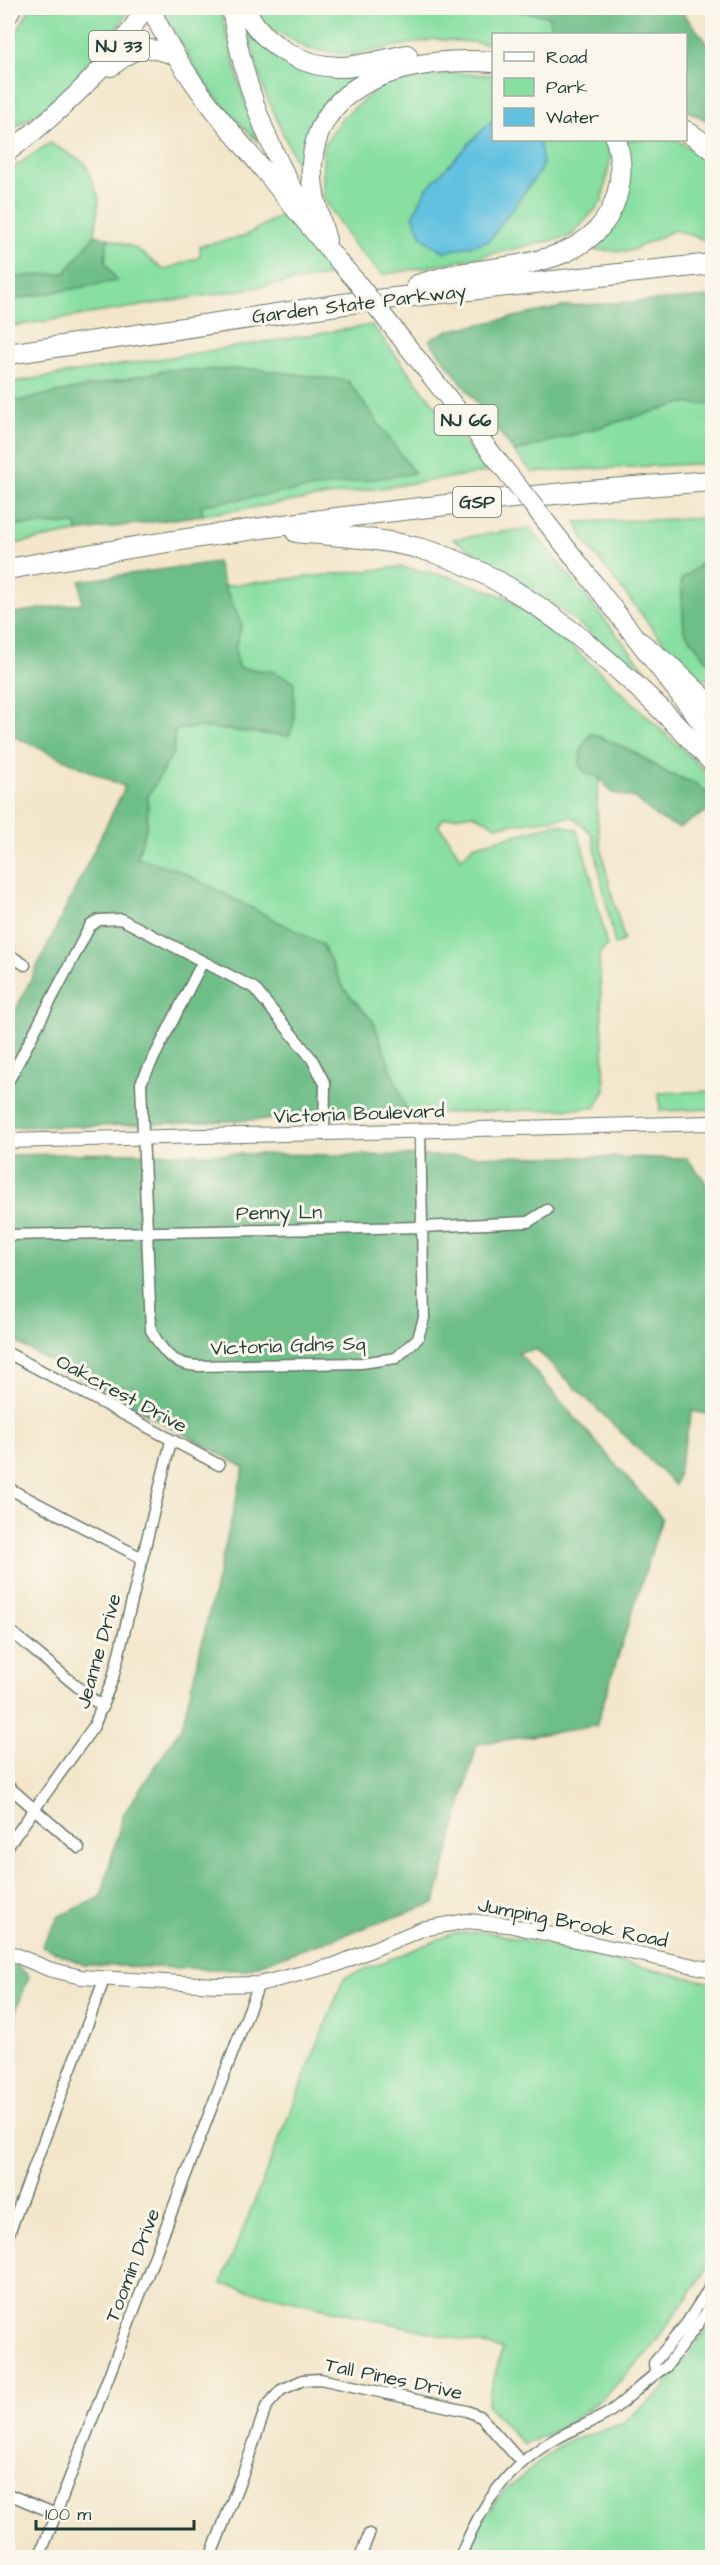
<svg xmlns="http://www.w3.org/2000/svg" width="720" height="2565" viewBox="0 0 720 2565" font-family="'Architects Daughter',sans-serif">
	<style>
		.green { fill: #88dfa2; stroke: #548e6b; stroke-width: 1.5 }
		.forest { fill: #6ebe88; stroke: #467e5e; stroke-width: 1.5 }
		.water { fill: #62c1e0; stroke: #407f8a; stroke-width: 1.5 }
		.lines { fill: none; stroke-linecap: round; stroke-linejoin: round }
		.minor-casing { stroke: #697869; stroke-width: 13 }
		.tertiary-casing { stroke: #697869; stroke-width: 16 }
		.trunk-casing { stroke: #697869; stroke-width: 20 }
		.motorway-casing { stroke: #697869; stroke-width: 22 }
		.minor { stroke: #fff; stroke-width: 10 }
		.tertiary { stroke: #fff; stroke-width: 14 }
		.trunk { stroke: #fff; stroke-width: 18 }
		.motorway { stroke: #fff; stroke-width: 20 }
		.trunk-bridge-casing { stroke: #697869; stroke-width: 20; stroke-linecap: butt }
		.trunk-bridge { stroke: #fff; stroke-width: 18 }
		.labels { text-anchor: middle; stroke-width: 6; stroke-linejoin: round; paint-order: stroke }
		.shield { fill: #fbf7ec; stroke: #61756b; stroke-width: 1.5 }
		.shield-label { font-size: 18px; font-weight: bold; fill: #1f3d34 }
		.street-label { font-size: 20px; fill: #1f3d34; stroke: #fbf7ec }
	</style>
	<rect width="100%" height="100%" fill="#fbf7ec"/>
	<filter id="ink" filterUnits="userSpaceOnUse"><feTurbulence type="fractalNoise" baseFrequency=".0167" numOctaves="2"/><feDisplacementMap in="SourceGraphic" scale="12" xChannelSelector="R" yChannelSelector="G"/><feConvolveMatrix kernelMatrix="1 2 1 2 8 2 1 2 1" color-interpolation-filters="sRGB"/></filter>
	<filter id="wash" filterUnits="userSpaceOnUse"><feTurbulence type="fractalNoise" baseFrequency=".008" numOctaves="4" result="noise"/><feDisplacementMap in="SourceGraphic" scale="24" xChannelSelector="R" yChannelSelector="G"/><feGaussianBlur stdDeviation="1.35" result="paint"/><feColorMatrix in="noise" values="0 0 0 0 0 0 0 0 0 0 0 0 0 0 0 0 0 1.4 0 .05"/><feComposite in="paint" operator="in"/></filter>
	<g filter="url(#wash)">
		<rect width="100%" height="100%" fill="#f3e6cb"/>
		<path class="green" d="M30,8H131C97,57 63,103 8,131V48Z
			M160,8H220L241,89L258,142L209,90Z
			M255,8H498L548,16L554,34H494L493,44L435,39L351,55L308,49L263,23Z
			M247,30L285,64L326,76H355L314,115L300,171L264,91Z
			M451,73L493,75L494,119L468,144L522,194C541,170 544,170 539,140H604L611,155L602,202L571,236L460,261L382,275L352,243L323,197V147L341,119L382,85Z
			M624,140H677L712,161V242L675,230L630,251L592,250L618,219L627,189Z
			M50,143L85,163L99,198L95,235L65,273L8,278V171Z
			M284,213L335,275L8,327V300L117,281L105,262L108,238L135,248L164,270L200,257V246L245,236Z
			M372,325L487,472L203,515L200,505L414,472L169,370L8,403V383Z
			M683,403L712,405V463L532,472L514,452Z
			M712,518V555L681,580L684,631L712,666V683L683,668L584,540L576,522Z
			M76,524L77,532L8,545V525Z
			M530,528L662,690L556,606L453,539Z
			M401,567L448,576L505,597L540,619L609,680L712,778V799L697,784L667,773L630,750L591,734L582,748L579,765L586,773L600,778C588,822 613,895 624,940L615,945L592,834L573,817L497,826L473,814L444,818L438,826L445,833L461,859L473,846L558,824L577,830L591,876L607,946L599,954L605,1090L595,1108L408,1114L373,1022L345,990L337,975L137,858L147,825L148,796L173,753L175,730L200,727L269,735L271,671L238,668L235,648L242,625L224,586Z
			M712,1091V1109L660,1111L659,1093Z
			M488,1932L712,1983V2255L703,2275L648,2352L604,2397L564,2426L524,2445L487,2405L502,2349L221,2284L344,1978L454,1933Z
			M712,2322V2557L460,2558L466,2542L502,2493L563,2443L621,2424L661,2392Z"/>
		<path class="forest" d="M498,8H684V15L712,48V123L686,110V34H554L548,16Z
			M95,235L108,238L105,262L117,281L8,300V278L65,273Z
			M712,297V405L683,403L514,452L429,340L447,331L567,306Z
			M257,369L348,381L414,473L201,505L203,515L77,532L76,524L8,525V403L169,370Z
			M712,555V666L684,631L681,580Z
			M217,562L224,586L242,625L235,648L238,668L271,671L294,681V723L289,736L200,727L175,730L173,753L148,796L147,825L137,858L178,870L322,944L345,990L373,1021L408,1114L94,1126L8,1127V1026L125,787L13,736L8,746V614L82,603L80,581Z
			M591,733L630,750L667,773L697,784L712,799V808L679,828L657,817L635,798L612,793L600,778L586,773L579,765L582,748Z
			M123,1153L687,1158L705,1181L712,1213V1415L692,1411L675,1485L537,1350L518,1352L662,1518L596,1726L477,1744L435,1903L244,1970L84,1965L42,1946L59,1916L101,1897L123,1815L182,1726L244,1467L8,1338V1155Z
			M8,1958L29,1976L8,2032Z"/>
		<path class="water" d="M493,119L494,140H539L543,163L540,171L489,241L445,252L423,239L413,215L427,188Z"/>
	</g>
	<g filter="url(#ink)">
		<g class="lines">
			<defs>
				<path id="minor" d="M8,954L25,965
					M203,961L141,1083L151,1330C163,1353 173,1365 199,1366L361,1363L396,1358L418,1338L424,1318L420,1130
					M8,1082L90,926L99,920L121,919L254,988L312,1059L325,1084L324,1135
					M8,1235L422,1227L528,1222L547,1210
					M8,1353L219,1465
					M8,1488L142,1558
					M8,1629L103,1708
					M8,1786L79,1848
					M8,1846L94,1726L113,1678L171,1441
					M8,2236L104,1980
					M655,2373L654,2363L686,2324L712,2284
					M8,2494L56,2514
					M39,2558L259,1984
					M210,2558L245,2468L266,2407L281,2390L303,2380L320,2379L467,2411L481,2417L521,2462
					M360,2558L369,2534
					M460,2558C480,2505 509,2464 559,2437C574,2429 590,2423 605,2415C627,2402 643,2380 666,2367L712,2305"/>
				<path id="tertiary" d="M8,1141L712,1123
					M8,1952L49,1969L81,1977L216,1985L259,1984L335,1965L422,1929L467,1921L508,1925L712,1970"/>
				<path id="trunk" d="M151,8C177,70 222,120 265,172C295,209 324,246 356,281
					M231,8C242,76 265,143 301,202
					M8,16L12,8
					M111,67C139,46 142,44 176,56
					M8,152C62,111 110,67 145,8
					M576,560L712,737"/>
				<path id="motorway" d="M245,8C261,44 303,68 343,67C365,66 386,59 407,55
					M686,131L712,149
					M326,240C319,215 310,190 312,164C318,74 421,56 494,62
					M417,285C427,282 438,279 448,276C507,264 594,268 616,198C622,179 622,159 616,140
					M8,354L357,302L712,264
					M296,532C338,536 381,538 422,549C526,577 640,684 712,762
					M8,569C240,526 476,498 712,481
					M641,643L671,667L712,706"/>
			</defs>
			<use href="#minor" class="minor-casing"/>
			<use href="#tertiary" class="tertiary-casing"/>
			<use href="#trunk" class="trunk-casing"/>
			<use href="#motorway" class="motorway-casing"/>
			<use href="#minor" class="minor"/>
			<use href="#tertiary" class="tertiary"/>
			<use href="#trunk" class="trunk"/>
			<use href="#motorway" class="motorway"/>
			<defs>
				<path id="trunk-bridge" d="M356,281L576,560"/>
			</defs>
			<use href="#trunk-bridge" class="trunk-bridge-casing"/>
			<use href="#trunk-bridge" class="trunk-bridge"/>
		</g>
	</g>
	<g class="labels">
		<g class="shield">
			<rect x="89" y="31" width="60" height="30" rx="4.5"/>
			<rect x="434.5" y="405" width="63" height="30" rx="4.5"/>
			<rect x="453" y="487" width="48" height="30" rx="4.5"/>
		</g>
		<g class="shield-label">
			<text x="119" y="52">NJ 33</text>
			<text x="466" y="426">NJ 66</text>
			<text x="477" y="508">GSP</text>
		</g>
		<g class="street-label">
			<text transform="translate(359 303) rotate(-7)" y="7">Garden State Parkway</text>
			<text transform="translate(359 1113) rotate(-2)" y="7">Victoria Boulevard</text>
			<text transform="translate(279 1212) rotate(-1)" y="7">Penny Ln</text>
			<text transform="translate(288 1345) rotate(-2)" y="7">Victoria Gdns Sq</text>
			<text transform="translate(122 1393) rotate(28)" y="7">Oakcrest Drive</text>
			<text transform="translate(98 1651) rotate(-74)" y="7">Jeanne Drive</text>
			<text transform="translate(573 1922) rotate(11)" y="7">Jumping Brook Road</text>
			<text transform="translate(132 2265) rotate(-69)" y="7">Toomin Drive</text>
			<text transform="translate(394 2378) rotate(12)" y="7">Tall Pines Drive</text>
		</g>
	</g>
	<rect width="720" height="2565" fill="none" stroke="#fbf7ec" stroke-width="30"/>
	<rect x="492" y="33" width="195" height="108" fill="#fbf7ec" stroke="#a3ada2" stroke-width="1.5"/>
	<rect x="504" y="52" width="30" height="9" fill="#ffffff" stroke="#a3ada2" stroke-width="1.5"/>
	<text x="546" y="63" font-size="18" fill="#1f3d34">Road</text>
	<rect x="504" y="78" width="30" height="18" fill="#88dfa2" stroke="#a3ada2" stroke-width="1.5"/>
	<text x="546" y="93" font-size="18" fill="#1f3d34">Park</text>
	<rect x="504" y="108" width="30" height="18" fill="#62c1e0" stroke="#a3ada2" stroke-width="1.5"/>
	<text x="546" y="123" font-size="18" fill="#1f3d34">Water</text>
	<path d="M36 2520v9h158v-9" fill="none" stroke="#1f3d34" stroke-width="3"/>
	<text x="45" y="2520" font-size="18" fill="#1f3d34" stroke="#fbf7ec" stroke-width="4.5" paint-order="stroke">100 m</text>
</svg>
